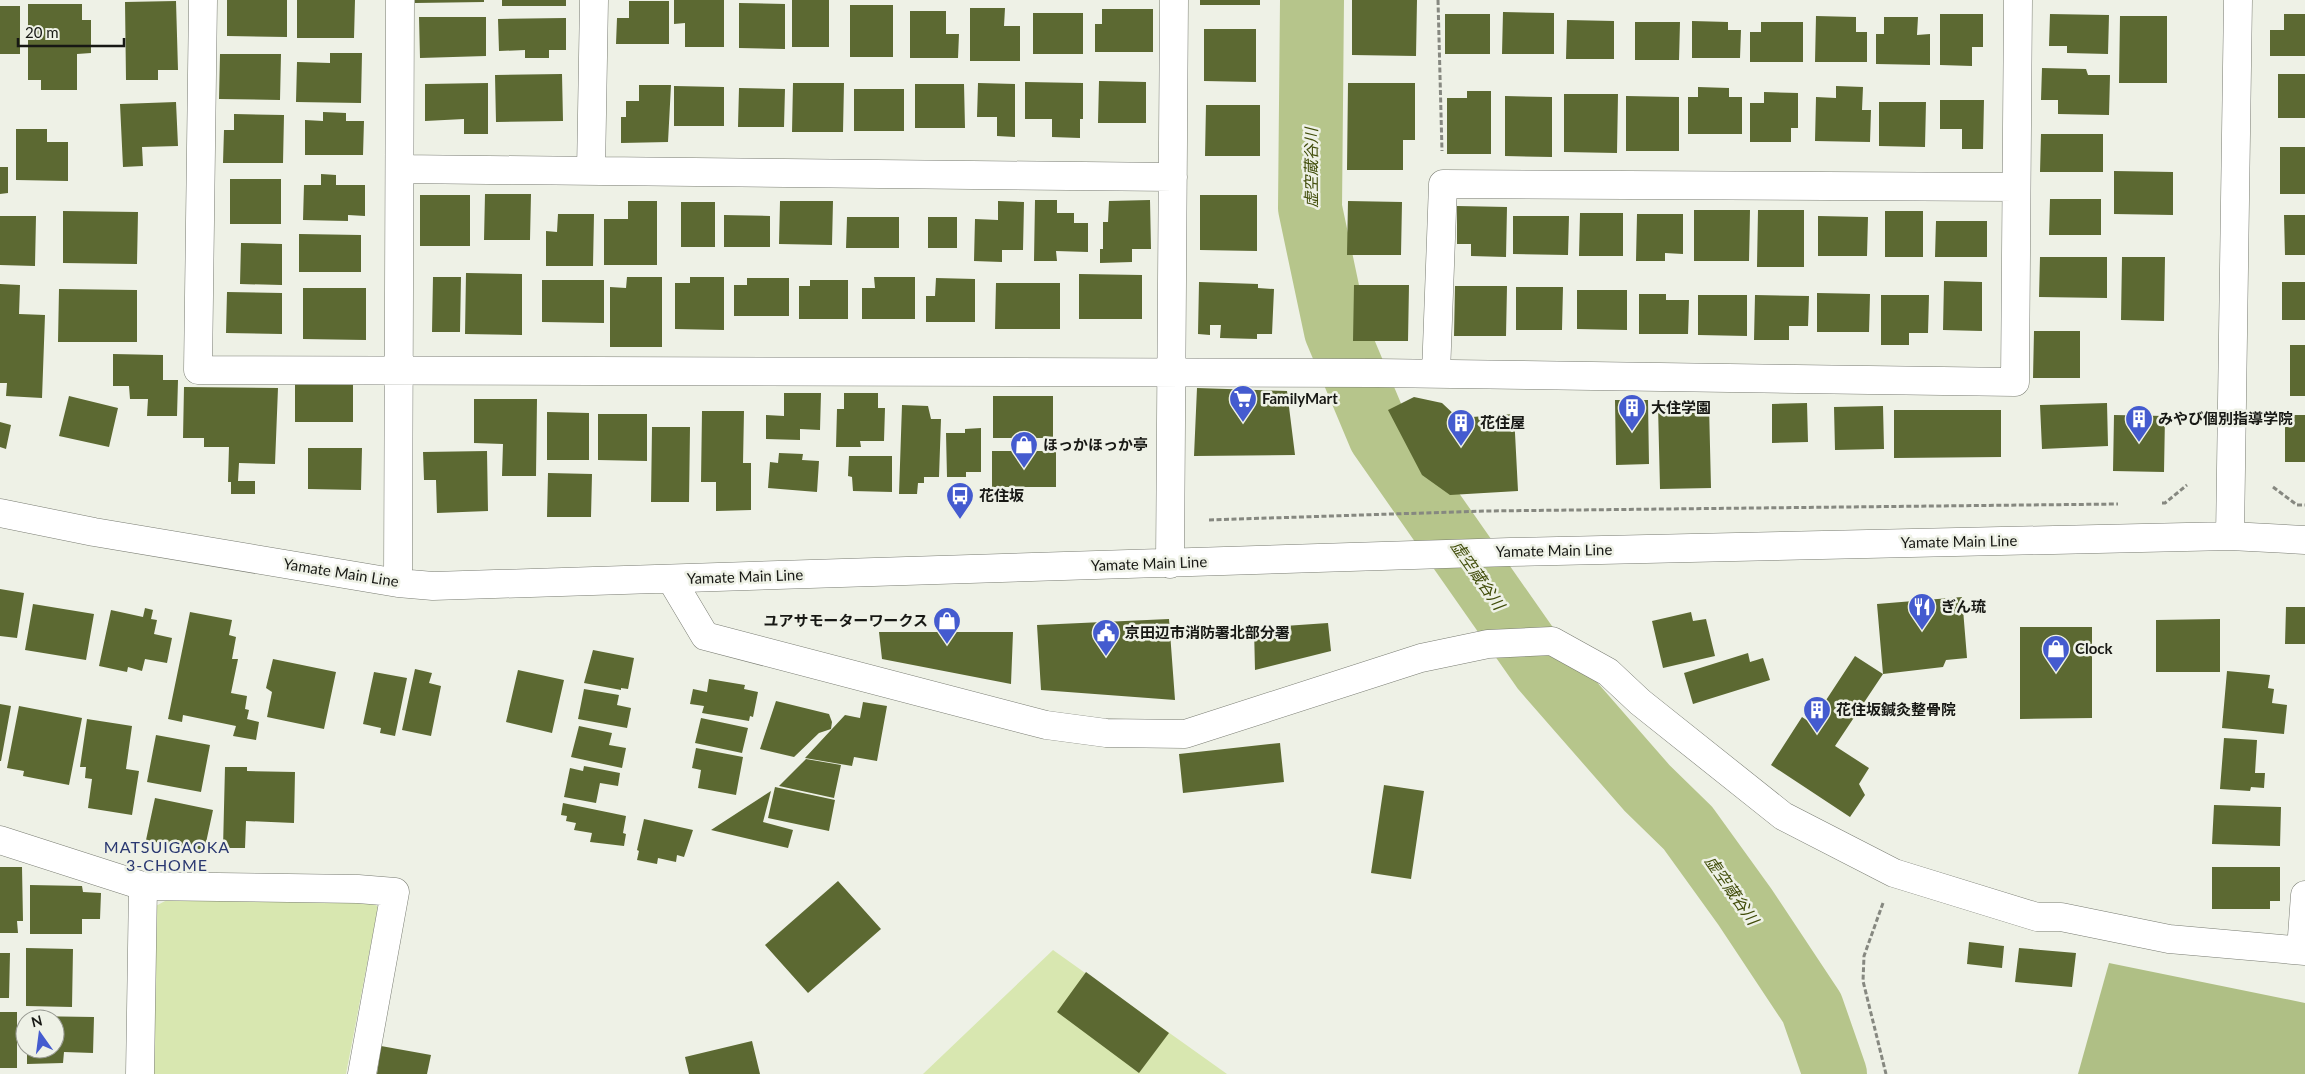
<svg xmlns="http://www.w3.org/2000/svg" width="2305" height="1074" viewBox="0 0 2305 1074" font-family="Lato,'Noto Sans JP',sans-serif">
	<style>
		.green { fill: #d8e7b0 }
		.forest { fill: #afbf85 }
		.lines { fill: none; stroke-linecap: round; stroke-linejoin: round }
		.river { stroke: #b6c58b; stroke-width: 64 }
		.building { fill: #5c6932 }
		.minor-casing { stroke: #797c72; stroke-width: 29 }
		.path { stroke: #868880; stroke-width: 3; stroke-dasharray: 5 2.5; stroke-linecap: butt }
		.minor { stroke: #fff; stroke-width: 28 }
		.labels { text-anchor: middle; stroke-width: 5; stroke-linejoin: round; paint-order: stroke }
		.poi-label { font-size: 15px; font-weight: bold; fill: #171814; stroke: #eef1e6; text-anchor: start }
		.street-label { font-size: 15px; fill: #171814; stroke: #eef1e6 }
		.water-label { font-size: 16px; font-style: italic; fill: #414d0a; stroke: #eef1e6 }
		.neighbourhood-label { font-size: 16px; letter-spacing: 1px; fill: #2a3871; stroke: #eef1e6 }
	</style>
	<rect width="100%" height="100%" fill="#eef1e6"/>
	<path class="green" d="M167,900L371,901L378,907L346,1074H152V908Z
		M1053,950L1227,1074H923Z"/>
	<path class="forest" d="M2109,963L2305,1003V1074H2078Z"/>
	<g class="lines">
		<path class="river" d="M1312,0L1310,208L1336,331L1380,436L1543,669L1647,788L1688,828L1745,907L1812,1008L1835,1074"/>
	</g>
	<path class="building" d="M227,0H287V37L227,36Z
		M297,0H355L354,38H297Z
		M415,0H484V2L415,3Z
		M502,0H566V6H502Z
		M674,0H724V47H685V23L674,24Z
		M792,0H829V47H792Z
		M1200,0H1260V5H1200Z
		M1352,0H1417L1416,56L1352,55Z
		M176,1L178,70H158V80H126L125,2Z
		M629,1H669V44H616L617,18H629Z
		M739,3L785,4V49L739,48Z
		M28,4H82V20H91V53L77,54V90H41V80H28Z
		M850,5H893V57H850Z
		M0,6H20V54H0Z
		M970,8H1005L1004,26H1020V61H970Z
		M1102,9H1153V52H1095V24H1102Z
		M910,11H946V34H959L958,58H910Z
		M1503,12L1554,13V54H1502Z
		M1033,13H1083V54H1033Z
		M1445,14H1490V54H1445Z
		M1940,14H1983V47H1972V66L1940,65Z
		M2050,14L2109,15L2108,54L2067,53V46H2049Z
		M2284,14H2305V56H2270V30H2284Z
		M1816,16L1856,17V32H1867V62H1815Z
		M2120,16H2167V83H2119Z
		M419,17H486V56L420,58Z
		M1884,17H1918L1917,35L1930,34V65L1876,64V34H1884Z
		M566,18V50H549V58H525V50L499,51L498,19Z
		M1567,20L1614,21V59H1566Z
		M1692,21L1728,22V30H1741L1740,58H1692Z
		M1635,22H1680L1679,60H1635Z
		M1761,22H1803V62H1750V32H1761Z
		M1204,29H1256V82L1204,81Z
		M330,53H362L361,103L296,102L297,62L330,63Z
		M220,54H281L280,100L219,99Z
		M2042,68L2086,69L2088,75H2110L2109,115L2058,114V100H2041Z
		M562,74L563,121L496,122L495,75Z
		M2278,74H2305V118H2278Z
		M1099,81L1146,82V123H1098Z
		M1025,82L1083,83V119H1080V138L1052,137V119H1025Z
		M488,83V134H464V119L425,121V84Z
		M793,83H844L843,132H792Z
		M978,83L1015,84V137L997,136V117H977Z
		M1348,83H1415V140H1403V170H1347Z
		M915,84H964L965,128H915Z
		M639,85H671L668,142L621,143V117H626V101H639Z
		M674,86L724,87V126H674Z
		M1836,86L1863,87L1862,110H1871L1870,142L1815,141L1816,97L1836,98Z
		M1698,87L1729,88V97H1742V134H1688V97H1698Z
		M739,88L785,89L784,127H738Z
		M854,89H904V131H854Z
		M1467,91H1491V154H1447V98H1467Z
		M1764,92L1798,93V128H1791V142H1750V103H1764Z
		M1564,94H1618L1617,153L1564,152Z
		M1505,96L1552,97V157L1505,156Z
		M1626,96L1679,97V151H1626Z
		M1940,100H1984L1983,149H1962V129H1940Z
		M176,102L178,146L142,147L143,166L123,167L120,104Z
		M1879,102H1926L1925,147L1879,146Z
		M1206,105H1260V156H1205Z
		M323,112L346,113V121H364L363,155H305V120L323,121Z
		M234,114L284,115L283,163H223L224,130H234Z
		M16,129H47V142H68V181L16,180Z
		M2041,134H2103V172H2040Z
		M2280,147H2305V194H2280Z
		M0,167H8V193L0,194Z
		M2114,171L2173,172V215L2114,214Z
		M321,174L336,175V185H365V216L348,215V221L303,220L304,185H321Z
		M230,179H281V224H230Z
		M485,194H531L530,240H484Z
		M420,195H470V246H420Z
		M1200,195H1257V251L1200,250Z
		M2050,199H2101V235H2049Z
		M1035,200H1057V213H1074V223H1088V252L1056,251L1057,261H1034Z
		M1150,200L1151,249H1132V262L1100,263V249H1103V222H1108L1109,201Z
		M628,201H657V265H604V219H628Z
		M780,201H833L832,245L779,244Z
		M998,201L1024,202L1023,250H1002V262L974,261L975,219L998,220Z
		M1348,201L1402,202L1401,255H1347Z
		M681,202H715V247H681Z
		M1457,206L1507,207L1506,257L1471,256V244H1457Z
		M1694,210H1750L1749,261H1694Z
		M1758,210H1804V267H1757Z
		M63,211L138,212L137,264L63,263Z
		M1885,211H1923V257H1885Z
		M1580,213H1623V256H1579Z
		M558,214H594L593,266H546V231L557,232Z
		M1637,214H1683V254L1665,253V261H1636Z
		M724,215L770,216V247H724Z
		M2284,215H2305V255H2285Z
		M0,216H36L35,266L0,265Z
		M1513,216H1569L1568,255L1513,254Z
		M1818,216L1868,217L1867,256H1818Z
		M847,217H899V248H846Z
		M928,217H957V248H928Z
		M1936,221H1987V257H1935Z
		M299,234L361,235V272H299Z
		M241,243L282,244V285L240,284Z
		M2040,257H2107V298L2039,297Z
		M2122,257H2165L2164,321L2121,320Z
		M466,273L522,274V335L465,334Z
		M1079,274L1142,275V319H1079Z
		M433,277H461L460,332H432Z
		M627,277H662V347H610V287L626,288Z
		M690,277H724V330L675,329V283H690Z
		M874,277H915V319H862V288H875Z
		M747,278H789V316H734V285H747Z
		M936,278L975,279V322H926V296H935Z
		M542,280H604V323L542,322Z
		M810,280H848V319H799V286H810Z
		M1944,281L1982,282V331L1943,330Z
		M1199,282L1258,284V288L1274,289L1272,334H1257V339L1220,338L1221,325H1210V335L1198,334Z
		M2282,282H2305V320H2282Z
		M996,283H1060V329H995Z
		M0,284L20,285L19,314L45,315L42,398L6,396L7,383H0Z
		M1354,285H1409L1408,341H1353Z
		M1455,286H1507L1506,336H1454Z
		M1516,287H1563L1562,330H1516Z
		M303,288H366V340L303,339Z
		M59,289L137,290V342H58Z
		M1577,290H1627V330L1577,329Z
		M227,292L282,293V334L226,333Z
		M1817,293L1870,294L1869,332H1817Z
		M1639,294H1666V300H1689L1688,334H1639Z
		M1698,295H1747V336L1698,335Z
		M1755,295L1809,296L1808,326H1789V340H1754Z
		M1881,295H1929L1928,333H1909V345H1881Z
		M2034,331H2080V378H2033Z
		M2290,345H2305V396H2290Z
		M113,354L163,355V380H178L177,416H147L148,399H130L129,386H113Z
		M295,382H353V422H295Z
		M184,387L278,388L275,464L239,463L238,481H255V494H231V482H228L229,447H204V438H183Z
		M1197,388L1287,391L1295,455L1194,456Z
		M784,393H821L820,430L800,429V440L766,439V415L784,416Z
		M844,393H878V408H885L884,441H860L861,447H836L837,409H844Z
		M69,396L118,408L109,447L59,436Z
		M993,396H1053V438H993Z
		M1414,397L1442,403L1458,418L1514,414L1518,491L1450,495L1422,475L1388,410Z
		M474,399H537L536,476H502L503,444L474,443Z
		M1615,400H1648L1649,464L1616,465Z
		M1807,403L1808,442L1772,443V404Z
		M2107,403L2108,446L2042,449L2040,405Z
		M902,405L928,406L931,419H941L939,477H924V483H918L917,494H899Z
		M1709,405L1711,488L1660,489L1658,406Z
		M1883,406L1884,449L1835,450L1834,407Z
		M1894,410H2001V457L1894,458Z
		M702,411H744L743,463H751V510L716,511V482H701Z
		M547,412L589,413V460H547Z
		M598,414H647V461L598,460Z
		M2114,415L2165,416L2164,472L2113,471Z
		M2294,415H2305V462H2285V427H2293Z
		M0,422L11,425L6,449L0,447Z
		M652,427H690L689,502H651Z
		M981,428V472H966V477H947L946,433H965V429Z
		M308,448H362L361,490L308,489Z
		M487,451L488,511L437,513L436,480H424L423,452Z
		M992,451H1056V487H992Z
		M779,453L803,454L802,460L819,461L817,492L768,488L770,462L778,463Z
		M849,456H892V492L853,491L852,477L848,476Z
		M548,473L592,474L591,517H547Z
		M0,589L24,593L17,638L0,636Z
		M1962,597L1967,658L1946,660L1943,667L1883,674L1835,746L1869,768L1859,784L1865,795L1850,817L1771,765L1802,717L1811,723L1855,656L1883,674L1877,604Z
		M33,604L94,614L86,660L25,650Z
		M2286,607H2305V644H2285Z
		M145,608L153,610L151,619L157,620L154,634L172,638L167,663L145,659L142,671L128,667L127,672L99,666L111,610L143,617Z
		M190,612L232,620L229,635L236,637L232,659H238L231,693L247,696L245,709L249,710L247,719L259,722L256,740L233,736L236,726L183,715L182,722L168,719Z
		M1691,612L1693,621L1706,619L1715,656L1663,668L1652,621Z
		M1169,619L1175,700L1041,690L1037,625Z
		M2220,619V672H2156V620Z
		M1328,623L1331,651L1255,670L1254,628Z
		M2020,627H2092V718L2020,719Z
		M879,632H1013L1011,684L882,659Z
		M593,650L634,658L628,689L621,688V690L584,683Z
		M1748,653L1750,662L1763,658L1770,680L1693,704L1684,673Z
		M273,659L336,672L324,729L267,717L272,692L266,688Z
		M415,669L432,673L429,683L441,686L431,736L402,730Z
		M518,670L564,680L552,733L506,722Z
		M2227,671L2270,675L2268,688L2274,689L2272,703L2287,705L2284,734L2222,728Z
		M374,672L407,678L395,736L380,733L381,728L363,724Z
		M709,679L745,685L744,689L758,692L753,717L750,716L749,721L702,713L704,706L690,704L693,689L707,692Z
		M584,689L619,695L617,705L631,708L627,728L578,719Z
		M776,701L829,714L832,722L831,729L819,733L794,757L760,749Z
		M863,702L887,706L877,761L854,757L852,766L805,758L845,715L860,718Z
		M0,704L11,706L1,761H0Z
		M19,706L82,718L69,785L23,776L24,771L7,768Z
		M701,718L748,728L742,753L695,743Z
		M87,719L132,726L126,769L139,771L132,815L88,808L92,779L85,778L86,767H80Z
		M579,726L612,733L609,745L626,748L622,768L571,757Z
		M156,735L210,745L201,792L147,782Z
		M2224,738L2257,740L2255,773H2265L2264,788L2251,787L2250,791L2220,789Z
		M1280,743L1284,782L1183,793L1179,754Z
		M696,748L743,757L736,795L698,788L701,770L692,768Z
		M806,759L841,765L834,798L779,786Z
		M584,766L620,773L618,786L600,783L596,803L564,797L570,768L583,771Z
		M225,767H247V771L295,772L294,823L246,821L245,848H223Z
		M1384,785L1424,791L1411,879L1371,873Z
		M775,787L835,800L829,831L768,818Z
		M771,791L763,822L793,830L788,848L711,830Z
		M155,798L213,810L204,852L146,840Z
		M563,803L626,816L623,833L626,834L624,846L590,842L592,833L574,830L576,823L566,821L567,816L561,815Z
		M2214,805L2281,807L2280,846L2212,844Z
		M644,819L693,830L684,857L677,855L676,862L658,858L657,864L637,860L639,851L637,850Z
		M0,867H22L23,921H17L18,933H0Z
		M2212,867H2280V901H2270V909H2212Z
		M838,881L881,929L808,993L765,945Z
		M30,885L82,886L83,892L101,893L100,919H82V934H30Z
		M1969,942L2004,946L2002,968L1967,964Z
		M26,948L73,949L72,1007L26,1006Z
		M2019,948L2076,953L2072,987L2015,982Z
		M0,953H10L9,998H0Z
		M1086,972L1169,1033L1139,1073L1057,1012Z
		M0,1012H17V1068H0Z
		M27,1016L94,1017L93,1053L64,1052L63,1063L27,1064V1049H55V1019H27Z
		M752,1041L760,1074H689L685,1057Z
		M381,1046L431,1055L427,1074H377Z"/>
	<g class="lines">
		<defs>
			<path id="minor" d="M203,0L198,370L1377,373L2015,382L2018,0
				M400,169L1173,177
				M591,171L594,0
				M1436,374L1443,184L2016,187
				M0,513L94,532L398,583L433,586L1510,552L2230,536L2305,540
				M2230,536L2238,0
				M1170,564L1174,0
				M671,579L705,636L1046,725L1106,733L1185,734L1421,658L1488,644L1552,641L1608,672L1640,702L1783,816L1894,873L2037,917H2061L2169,939L2305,951
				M398,583L400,0
				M0,840L143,886L358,889L395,892L362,1074
				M2301,950L2305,895
				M140,1074L143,886"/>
		</defs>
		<use href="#minor" class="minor-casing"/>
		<path class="path" d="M1438,0L1442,151
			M2273,487L2297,505H2305
			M2162,503H2165L2187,485
			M1209,520L1484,511L2118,504
			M1883,903L1864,956L1863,981L1886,1074"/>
		<use href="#minor" class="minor"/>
	</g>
	<defs>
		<symbol id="supermarket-pin" viewBox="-11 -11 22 30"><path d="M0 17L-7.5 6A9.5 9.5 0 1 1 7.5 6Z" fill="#445bcf" stroke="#eef1e6"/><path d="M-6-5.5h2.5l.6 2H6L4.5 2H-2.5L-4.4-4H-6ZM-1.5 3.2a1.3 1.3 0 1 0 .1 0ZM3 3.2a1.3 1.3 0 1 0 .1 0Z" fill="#fff"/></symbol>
		<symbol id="building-pin" viewBox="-11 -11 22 30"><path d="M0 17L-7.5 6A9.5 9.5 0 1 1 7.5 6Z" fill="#445bcf" stroke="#eef1e6"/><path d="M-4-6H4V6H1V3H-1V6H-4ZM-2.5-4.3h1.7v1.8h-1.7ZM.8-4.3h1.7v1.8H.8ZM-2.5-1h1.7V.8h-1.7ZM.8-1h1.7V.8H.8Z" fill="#fff"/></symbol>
		<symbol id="shop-pin" viewBox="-11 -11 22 30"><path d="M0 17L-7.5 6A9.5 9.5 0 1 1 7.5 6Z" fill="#445bcf" stroke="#eef1e6"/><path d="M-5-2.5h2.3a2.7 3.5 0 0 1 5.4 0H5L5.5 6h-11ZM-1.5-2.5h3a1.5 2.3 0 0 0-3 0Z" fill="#fff"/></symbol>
		<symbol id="bus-pin" viewBox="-11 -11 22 30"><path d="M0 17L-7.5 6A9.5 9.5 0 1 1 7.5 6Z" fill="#445bcf" stroke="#eef1e6"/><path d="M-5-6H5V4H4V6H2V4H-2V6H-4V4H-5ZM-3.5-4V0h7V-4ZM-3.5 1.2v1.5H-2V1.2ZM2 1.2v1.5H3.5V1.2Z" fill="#fff"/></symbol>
		<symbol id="restaurant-pin" viewBox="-11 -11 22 30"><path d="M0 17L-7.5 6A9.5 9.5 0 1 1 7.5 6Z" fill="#445bcf" stroke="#eef1e6"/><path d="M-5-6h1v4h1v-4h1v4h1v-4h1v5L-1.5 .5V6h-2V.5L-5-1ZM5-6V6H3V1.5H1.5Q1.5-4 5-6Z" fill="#fff"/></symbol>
		<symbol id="civic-pin" viewBox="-11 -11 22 30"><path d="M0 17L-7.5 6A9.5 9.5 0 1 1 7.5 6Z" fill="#445bcf" stroke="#eef1e6"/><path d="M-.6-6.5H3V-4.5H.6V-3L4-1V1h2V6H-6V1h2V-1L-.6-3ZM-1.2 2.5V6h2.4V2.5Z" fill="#fff"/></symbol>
	</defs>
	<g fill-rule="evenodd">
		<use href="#supermarket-pin" x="1227" y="383" width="32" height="43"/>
		<use href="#building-pin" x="1616" y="392" width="32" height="43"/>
		<use href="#building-pin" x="2123" y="403" width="32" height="43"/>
		<use href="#building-pin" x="1445" y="407" width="32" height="43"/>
		<use href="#shop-pin" x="1008" y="429" width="32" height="43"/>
		<use href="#bus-pin" x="944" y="480" width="32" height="43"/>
		<use href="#restaurant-pin" x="1906" y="591" width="32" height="43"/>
		<use href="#shop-pin" x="931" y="605" width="32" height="43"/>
		<use href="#civic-pin" x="1090" y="617" width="32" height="43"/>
		<use href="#shop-pin" x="2040" y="633" width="32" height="43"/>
		<use href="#building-pin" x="1801" y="694" width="32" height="43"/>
	</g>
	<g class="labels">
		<g class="poi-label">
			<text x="1262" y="404">FamilyMart</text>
			<text x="1651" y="413">大住学園</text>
			<text x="2158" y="424">みやび個別指導学院</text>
			<text x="1480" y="428">花住屋</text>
			<text x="1043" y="450">ほっかほっか亭</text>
			<text x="979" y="501">花住坂</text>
			<text x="1941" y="612">ぎん琉</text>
			<text x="928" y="626" text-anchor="end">ユアサモーターワークス</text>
			<text x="1125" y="638">京田辺市消防署北部分署</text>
			<text x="2075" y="654">Clock</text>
			<text x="1836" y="715">花住坂鍼灸整骨院</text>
		</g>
		<g class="street-label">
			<text transform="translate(1959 542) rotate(-1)" y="5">Yamate Main Line</text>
			<text transform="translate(1554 551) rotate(-1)" y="5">Yamate Main Line</text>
			<text transform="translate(1149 564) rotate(-2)" y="5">Yamate Main Line</text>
			<text transform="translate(341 573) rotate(9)" y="5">Yamate Main Line</text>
			<text transform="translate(745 577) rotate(-2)" y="5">Yamate Main Line</text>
		</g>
		<g class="water-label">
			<text transform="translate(1311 168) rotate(-90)" y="6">虚空蔵谷川</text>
			<text transform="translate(1478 575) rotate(55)" y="6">虚空蔵谷川</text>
			<text transform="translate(1732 890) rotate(55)" y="6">虚空蔵谷川</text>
		</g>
		<g class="neighbourhood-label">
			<text x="167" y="853">MATSUIGAOKA<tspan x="167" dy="18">3-CHOME</tspan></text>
		</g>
	</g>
	<g transform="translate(40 1034) rotate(346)"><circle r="24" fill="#eef1e6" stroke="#989a92"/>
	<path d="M0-4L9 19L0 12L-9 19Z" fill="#445bcf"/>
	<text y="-8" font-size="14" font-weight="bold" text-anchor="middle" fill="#171814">N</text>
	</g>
	<path d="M18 38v8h106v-8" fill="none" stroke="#171814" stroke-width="2.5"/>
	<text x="25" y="38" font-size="15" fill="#171814" stroke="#eef1e6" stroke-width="4" paint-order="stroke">20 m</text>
</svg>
